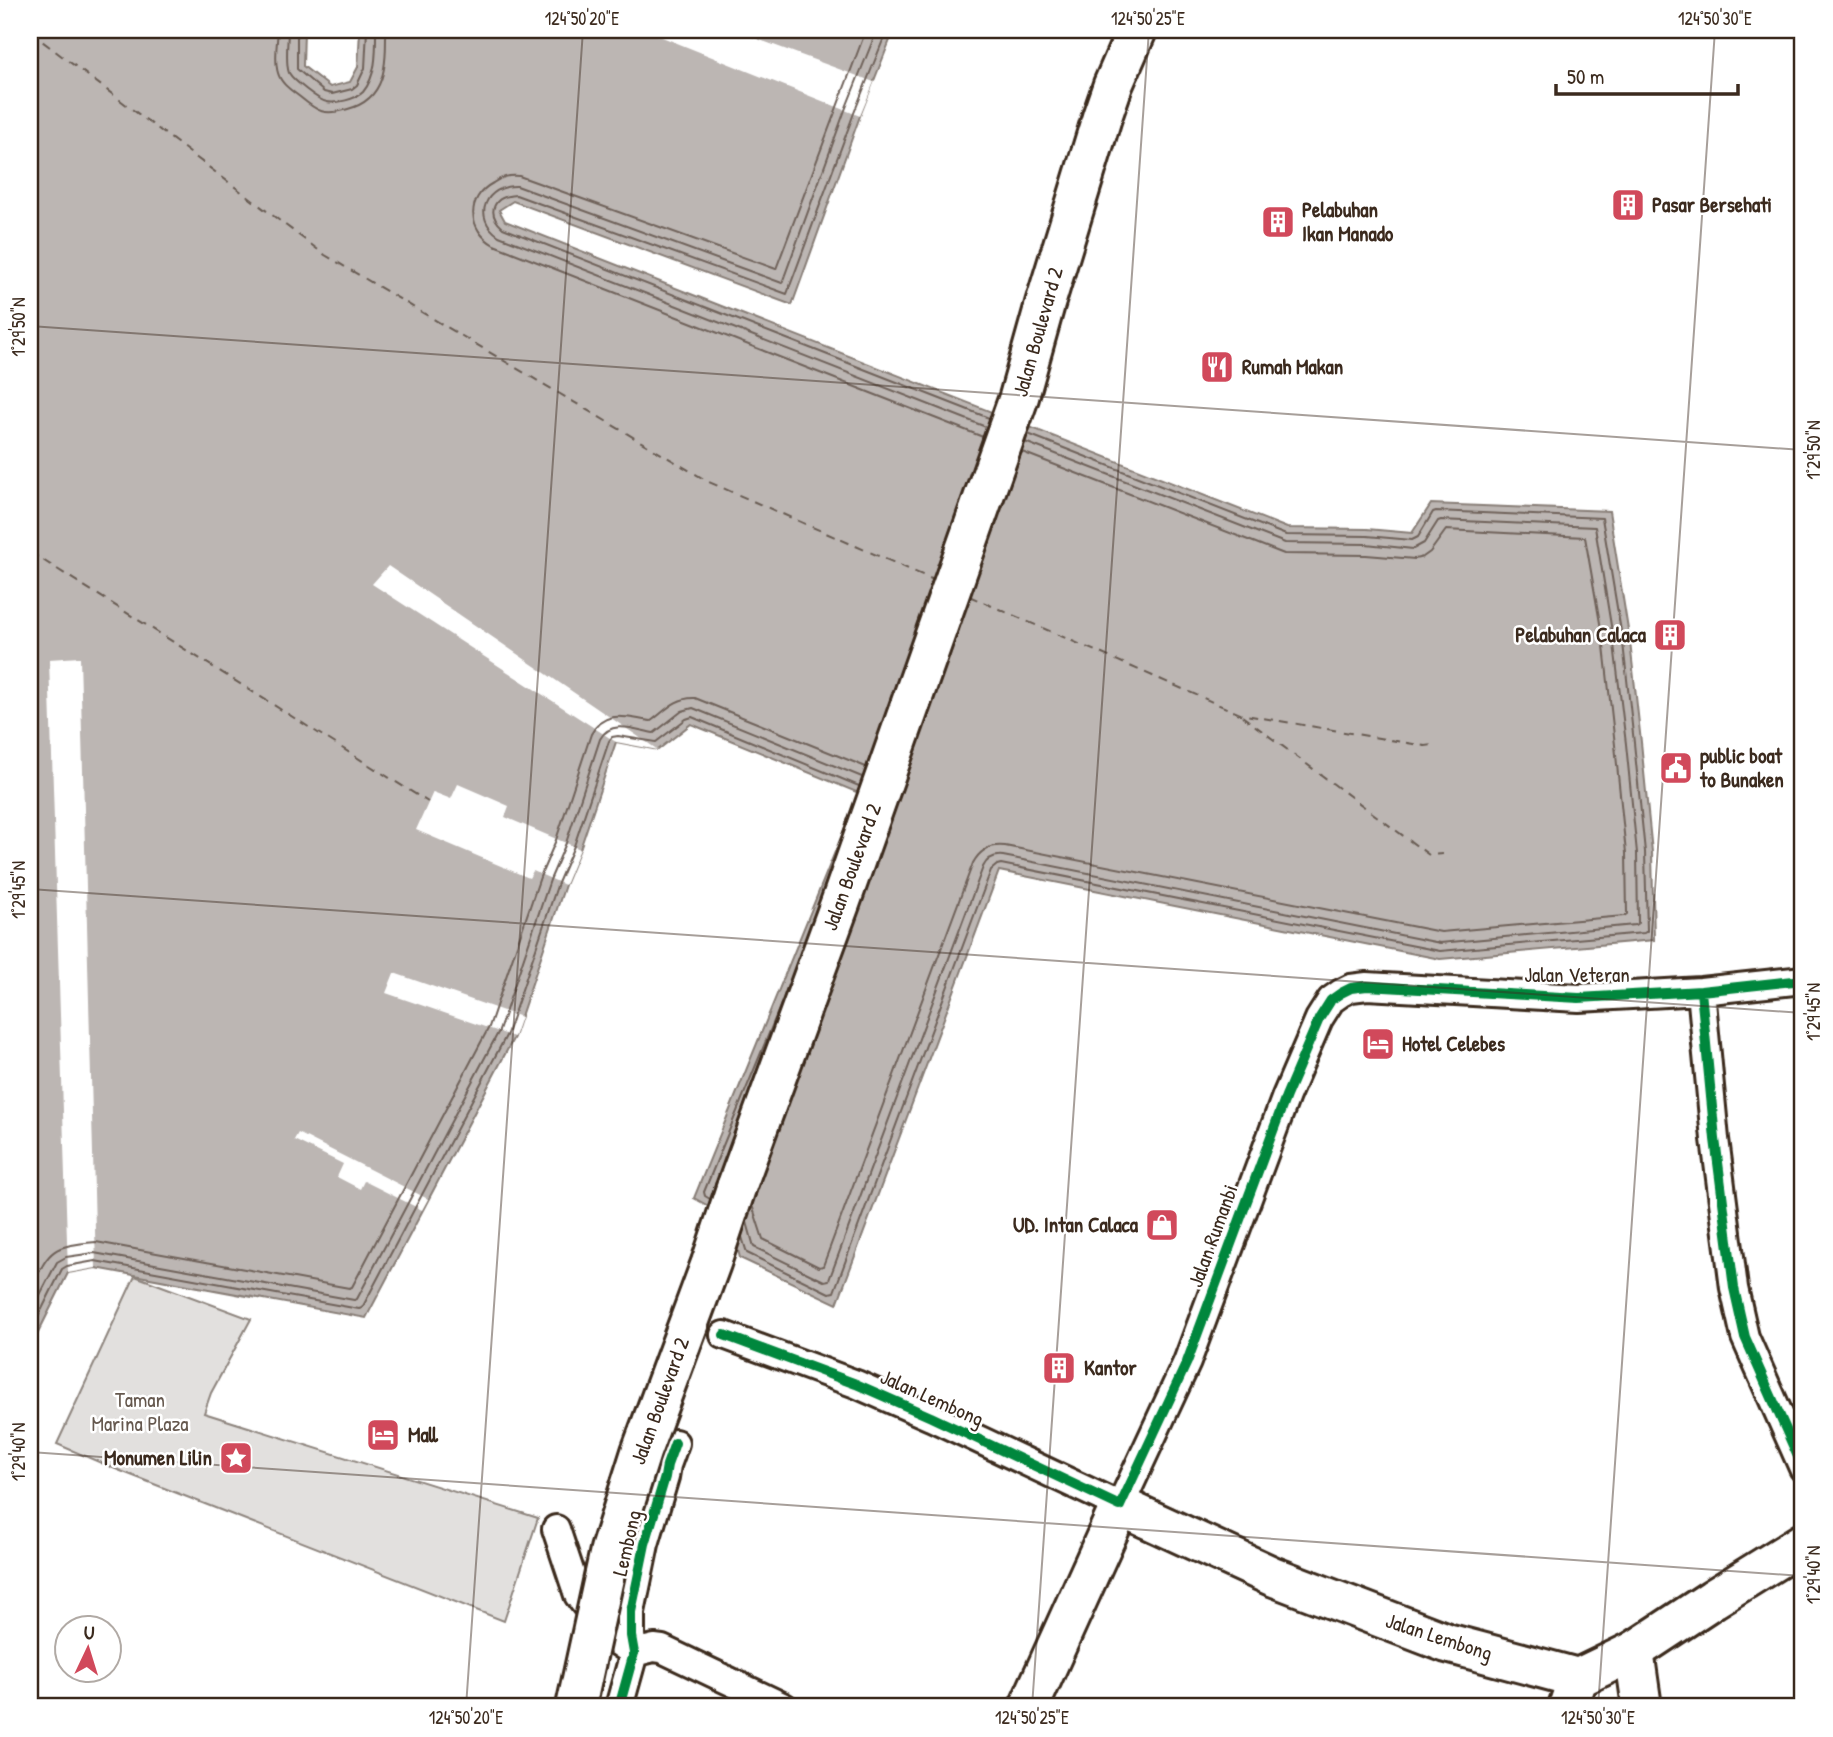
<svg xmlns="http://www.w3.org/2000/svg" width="1833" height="1737" viewBox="0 0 1833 1737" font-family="'Patrick Hand',sans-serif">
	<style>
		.green { fill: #e2e0de; stroke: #8e857e; stroke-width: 2 }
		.water { fill: #bcb6b3; stroke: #887e77; stroke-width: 2 }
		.pier { fill: #fff }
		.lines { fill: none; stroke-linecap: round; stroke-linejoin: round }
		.shore { stroke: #6f625a; stroke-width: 2 }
		.ferry { stroke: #685b52; stroke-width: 2; stroke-dasharray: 9 7; stroke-linecap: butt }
		.street-casing { stroke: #3b2a1e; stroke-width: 32 }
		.secondary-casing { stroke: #3b2a1e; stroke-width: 44 }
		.highway-casing { stroke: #3b2a1e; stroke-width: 44 }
		.street { stroke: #fff; stroke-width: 26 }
		.secondary { stroke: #fff; stroke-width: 38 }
		.highway { stroke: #fff; stroke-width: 38 }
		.secondary-bridge-casing { stroke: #3b2a1e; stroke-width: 44; stroke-linecap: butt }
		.secondary-bridge { stroke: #fff; stroke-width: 38 }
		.cycleway-casing { stroke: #fff; stroke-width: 15 }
		.cycleway { stroke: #00873e; stroke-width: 10 }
		.ticks { fill: none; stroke: #3b2a1e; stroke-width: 2; stroke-opacity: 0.45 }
		.labels { text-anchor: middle; stroke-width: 5; stroke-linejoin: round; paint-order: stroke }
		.poi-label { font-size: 21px; font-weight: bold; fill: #3b2a1e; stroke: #fff; text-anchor: start }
		.street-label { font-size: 21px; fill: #3b2a1e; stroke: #fff }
		.park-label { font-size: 21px; fill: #65584e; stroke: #fff }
		.neatline { fill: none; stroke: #3b2a1e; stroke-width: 2.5 }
		.ticks-label { font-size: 18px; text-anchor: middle; fill: #3b2a1e }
	</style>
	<rect width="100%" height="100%" fill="#fff"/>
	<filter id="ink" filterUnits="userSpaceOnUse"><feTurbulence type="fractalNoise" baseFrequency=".0143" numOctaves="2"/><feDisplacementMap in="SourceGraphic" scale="14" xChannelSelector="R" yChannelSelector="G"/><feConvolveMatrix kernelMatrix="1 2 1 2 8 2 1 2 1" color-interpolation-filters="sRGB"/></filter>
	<g filter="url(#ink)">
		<path class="green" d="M135,1276L251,1319L211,1393L204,1413L538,1518L504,1621L113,1468L57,1444Z"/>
		<path class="water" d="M30,30H304L303,66L330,87L350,82L358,67L360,30H894L860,116L792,305L513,201L499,210L505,221L1287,528L1367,529L1412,533L1431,504L1609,511L1630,642L1641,742L1652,852L1654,940L1440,959L999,871L837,1304L740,1258L730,1218L694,1198L859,793L691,724L658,750L616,742L580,849L565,885L514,1037L366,1318L96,1268L68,1273L30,1349Z"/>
		<path class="pier" d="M659,30H733L874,82L860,116L657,35Z
			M388,566L658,750L616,742L372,584Z
			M80,657L96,1268L68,1273L49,659Z
			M458,784L509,806L505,817L580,849L565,885L533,871L529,878L416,830L433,792L451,799Z
			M394,973L521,1017L514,1037L386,993Z
			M298,1133L428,1199L422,1210L364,1181L360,1189L337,1177L343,1164L294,1140Z"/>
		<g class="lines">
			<path class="shore" d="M278,30C277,43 274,60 278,73C281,84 291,90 300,97C318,112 324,116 348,109C387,99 386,63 386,30
				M288,30C288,41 285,63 289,73C293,80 319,101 327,102C336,104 356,99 363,92C377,75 376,51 376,30
				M297,30V69L324,92L332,94L352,89L357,85L365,68L367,30
				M866,30L776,269L519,176C508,175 502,177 493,183C465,198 468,230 494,245L983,437
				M877,30L845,110L782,283L517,186C486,185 471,217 499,236L986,427
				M887,30L854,113L787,294L516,195C494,196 485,212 503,228L989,418
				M710,1199L705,1196L704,1192L781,1004
				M752,1205L763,1239L819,1267L823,1266L973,863C980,850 990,844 1005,846L1441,932L1624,916L1627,914L1626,853L1615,745L1604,646L1585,537L1446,530L1430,552L1423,557L1415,559L1366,555L1284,554L1022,452
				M747,1222L754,1247L824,1281L829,1280L983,867C987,859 994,855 1003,856L1440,943L1635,925L1638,923L1637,853L1626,744L1614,644L1595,527L1441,520L1438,521L1424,543L1413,549L1366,544L1285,543L1025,442
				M742,1237L747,1253L829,1293L834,1292L991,870L997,865L1001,864L1440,951L1644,933L1647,931L1645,852L1634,743L1623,643L1602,518L1436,511L1433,512L1418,537L1412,540L1367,536L1286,535L1028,434
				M30,1290C50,1250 49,1246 96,1242L349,1288L352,1287L489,1027L540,877L556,840L591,734C605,708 627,718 651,721C665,711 676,697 695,698L866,767
				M30,1314L57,1262L66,1257L94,1253L354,1300L357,1299L499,1031L550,880L566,843L600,739C611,719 636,730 654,733L682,711L693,708L862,777
				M30,1333L62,1269L67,1266L95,1261L359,1309L362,1308L507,1034L558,883L574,846L609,741L612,737L618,736L656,742L686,719L692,717L859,786"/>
			<path class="ferry" d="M30,32L325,255L709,482L936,581
				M30,552L428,802
				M969,596L1240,714L1425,746L1433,745
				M1242,716L1429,855L1443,854"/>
			<defs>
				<path id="street" d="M1701,991L1715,1139L1734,1288L1745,1337L1803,1468
					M724,1335L856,1384L931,1417L1120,1506L1187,1362L1286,1096L1319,1019L1331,1000L1341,993L1351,988L1367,986L1579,998L1701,991L1803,980
					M556,1529L578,1595L608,1635L634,1653
					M634,1653L654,1648L662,1649L784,1707
					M619,1707L634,1653L631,1636V1612L645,1544L665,1477L667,1465L675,1443"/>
				<path id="secondary" d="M736,1188L841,901L1019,397L1045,304L1102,117L1113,85L1137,30
					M1634,1651L1713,1599L1803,1543
					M1568,1707L1578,1678"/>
				<path id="highway" d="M1029,1707L1120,1506L1272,1576L1447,1643L1578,1678L1634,1651L1642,1707"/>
			</defs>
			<use href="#street" class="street-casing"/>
			<use href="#secondary" class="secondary-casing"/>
			<use href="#highway" class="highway-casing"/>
			<use href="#street" class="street"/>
			<use href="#secondary" class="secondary"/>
			<use href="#highway" class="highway"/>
			<defs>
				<path id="secondary-bridge" d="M576,1707L610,1550L641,1452L711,1263L736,1188"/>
			</defs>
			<use href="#secondary-bridge" class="secondary-bridge-casing"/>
			<use href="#secondary-bridge" class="secondary-bridge"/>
			<defs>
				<path id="cycleway" d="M1701,991L1715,1139L1734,1288L1745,1337L1803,1468
					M724,1335L856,1384L931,1417L1120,1506L1187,1362L1286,1096L1319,1019L1331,1000L1341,993L1351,988L1367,986L1579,998L1701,991L1803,980
					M619,1707L634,1653L631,1636V1612L645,1544L665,1477L667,1465L675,1443"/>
			</defs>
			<use href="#cycleway" class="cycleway-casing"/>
			<use href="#cycleway" class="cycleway"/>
		</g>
	</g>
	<path class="ticks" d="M30,326L1803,450M30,889L1803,1013M30,1452L1803,1576M466,1707L583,30M1032,1707L1149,30M1598,1707L1715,30"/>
	<defs>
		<symbol id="building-square" viewBox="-11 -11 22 22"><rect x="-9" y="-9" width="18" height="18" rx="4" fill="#d1495b" stroke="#fff"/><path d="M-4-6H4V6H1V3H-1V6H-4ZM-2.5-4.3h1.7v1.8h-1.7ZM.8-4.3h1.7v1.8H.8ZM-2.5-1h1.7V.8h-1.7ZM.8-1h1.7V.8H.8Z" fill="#fff"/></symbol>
		<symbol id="restaurant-square" viewBox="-11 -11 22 22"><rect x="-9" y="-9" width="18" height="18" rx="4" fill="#d1495b" stroke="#fff"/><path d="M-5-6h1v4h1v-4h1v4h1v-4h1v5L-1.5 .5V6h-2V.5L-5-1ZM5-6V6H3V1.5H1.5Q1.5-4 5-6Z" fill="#fff"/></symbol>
		<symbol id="civic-square" viewBox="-11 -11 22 22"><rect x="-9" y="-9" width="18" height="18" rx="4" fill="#d1495b" stroke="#fff"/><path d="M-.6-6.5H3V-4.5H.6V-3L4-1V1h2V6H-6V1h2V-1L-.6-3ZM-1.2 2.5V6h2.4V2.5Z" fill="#fff"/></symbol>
		<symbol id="hotel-square" viewBox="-11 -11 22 22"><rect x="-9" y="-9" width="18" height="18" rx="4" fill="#d1495b" stroke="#fff"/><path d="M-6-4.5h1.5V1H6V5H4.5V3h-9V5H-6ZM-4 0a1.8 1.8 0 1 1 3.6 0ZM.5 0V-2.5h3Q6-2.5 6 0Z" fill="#fff"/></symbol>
		<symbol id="shop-square" viewBox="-11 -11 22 22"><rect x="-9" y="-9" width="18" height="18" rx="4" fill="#d1495b" stroke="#fff"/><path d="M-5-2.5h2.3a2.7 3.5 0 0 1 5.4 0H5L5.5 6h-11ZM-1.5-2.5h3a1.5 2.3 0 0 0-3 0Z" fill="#fff"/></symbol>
		<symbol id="sight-square" viewBox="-11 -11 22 22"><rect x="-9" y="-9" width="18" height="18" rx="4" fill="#d1495b" stroke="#fff"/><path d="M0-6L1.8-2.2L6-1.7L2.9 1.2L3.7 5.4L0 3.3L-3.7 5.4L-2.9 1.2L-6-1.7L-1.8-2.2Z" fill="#fff"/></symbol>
	</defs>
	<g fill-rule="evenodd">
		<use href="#building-square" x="1609" y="186" width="38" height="38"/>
		<use href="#building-square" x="1259" y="203" width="38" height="38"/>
		<use href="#restaurant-square" x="1198" y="348" width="38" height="38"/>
		<use href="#building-square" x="1651" y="616" width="38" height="38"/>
		<use href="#civic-square" x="1657" y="749" width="38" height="38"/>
		<use href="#hotel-square" x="1359" y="1025" width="38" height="38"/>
		<use href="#shop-square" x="1143" y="1206" width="38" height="38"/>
		<use href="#building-square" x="1040" y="1349" width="38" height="38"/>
		<use href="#hotel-square" x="364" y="1416" width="38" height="38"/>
		<use href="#sight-square" x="217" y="1439" width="38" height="38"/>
	</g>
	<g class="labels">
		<g class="poi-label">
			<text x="1652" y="212">Pasar Bersehati</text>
			<text x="1302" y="217">Pelabuhan<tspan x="1302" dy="24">Ikan Manado</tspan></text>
			<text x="1242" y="374">Rumah Makan</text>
			<text x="1646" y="642" text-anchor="end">Pelabuhan Calaca</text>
			<text x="1700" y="763">public boat<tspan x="1700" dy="24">to Bunaken</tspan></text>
			<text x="1402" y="1051">Hotel Celebes</text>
			<text x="1138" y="1232" text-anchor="end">UD. Intan Calaca</text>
			<text x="1084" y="1375">Kantor</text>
			<text x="408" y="1442">Mall</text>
			<text x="212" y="1465" text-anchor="end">Monumen Lilin</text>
		</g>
		<g class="street-label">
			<text transform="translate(1038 332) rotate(-74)" y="7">Jalan Boulevard 2</text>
			<text transform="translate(852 867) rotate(-70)" y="7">Jalan Boulevard 2</text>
			<text x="1577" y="982">Jalan Veteran</text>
			<text transform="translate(1213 1236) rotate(-70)" y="7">Jalan Rumanbi</text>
			<text transform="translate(932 1398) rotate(24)" y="7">Jalan Lembong</text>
			<text transform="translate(660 1401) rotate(-70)" y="7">Jalan Boulevard 2</text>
			<text transform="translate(627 1543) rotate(-77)" y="7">Lembong</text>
			<text transform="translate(1439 1637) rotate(18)" y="7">Jalan Lembong</text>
		</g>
		<g class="park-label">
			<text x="140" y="1407">Taman<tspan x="140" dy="24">Marina Plaza</tspan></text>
		</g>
	</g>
	<rect width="1833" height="1737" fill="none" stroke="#fff" stroke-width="77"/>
	<g transform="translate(88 1649) rotate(4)"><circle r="33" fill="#ffffff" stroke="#b1aaa5" stroke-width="2"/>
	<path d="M0-5L12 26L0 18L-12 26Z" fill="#d1495b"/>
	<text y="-10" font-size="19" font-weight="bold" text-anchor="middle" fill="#3b2a1e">U</text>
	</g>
	<path d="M1556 84v10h182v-10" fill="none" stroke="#3b2a1e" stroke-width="3.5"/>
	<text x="1567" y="84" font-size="21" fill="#3b2a1e" stroke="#ffffff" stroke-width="5" paint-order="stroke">50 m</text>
	<rect x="38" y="38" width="1756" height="1660" class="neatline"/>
	<g class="ticks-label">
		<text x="582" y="25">124°50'20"E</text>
		<text x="1148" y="25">124°50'25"E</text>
		<text x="1715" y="25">124°50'30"E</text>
		<text transform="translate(19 327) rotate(-90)" y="6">1°29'50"N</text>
		<text transform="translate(1814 450) rotate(-90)" y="6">1°29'50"N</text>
		<text transform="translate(19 890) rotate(-90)" y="6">1°29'45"N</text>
		<text transform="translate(1814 1012) rotate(-90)" y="6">1°29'45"N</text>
		<text transform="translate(19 1452) rotate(-90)" y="6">1°29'40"N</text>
		<text transform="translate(1814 1575) rotate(-90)" y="6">1°29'40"N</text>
		<text x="466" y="1724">124°50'20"E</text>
		<text x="1032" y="1724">124°50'25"E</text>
		<text x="1598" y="1724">124°50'30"E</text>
	</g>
</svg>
